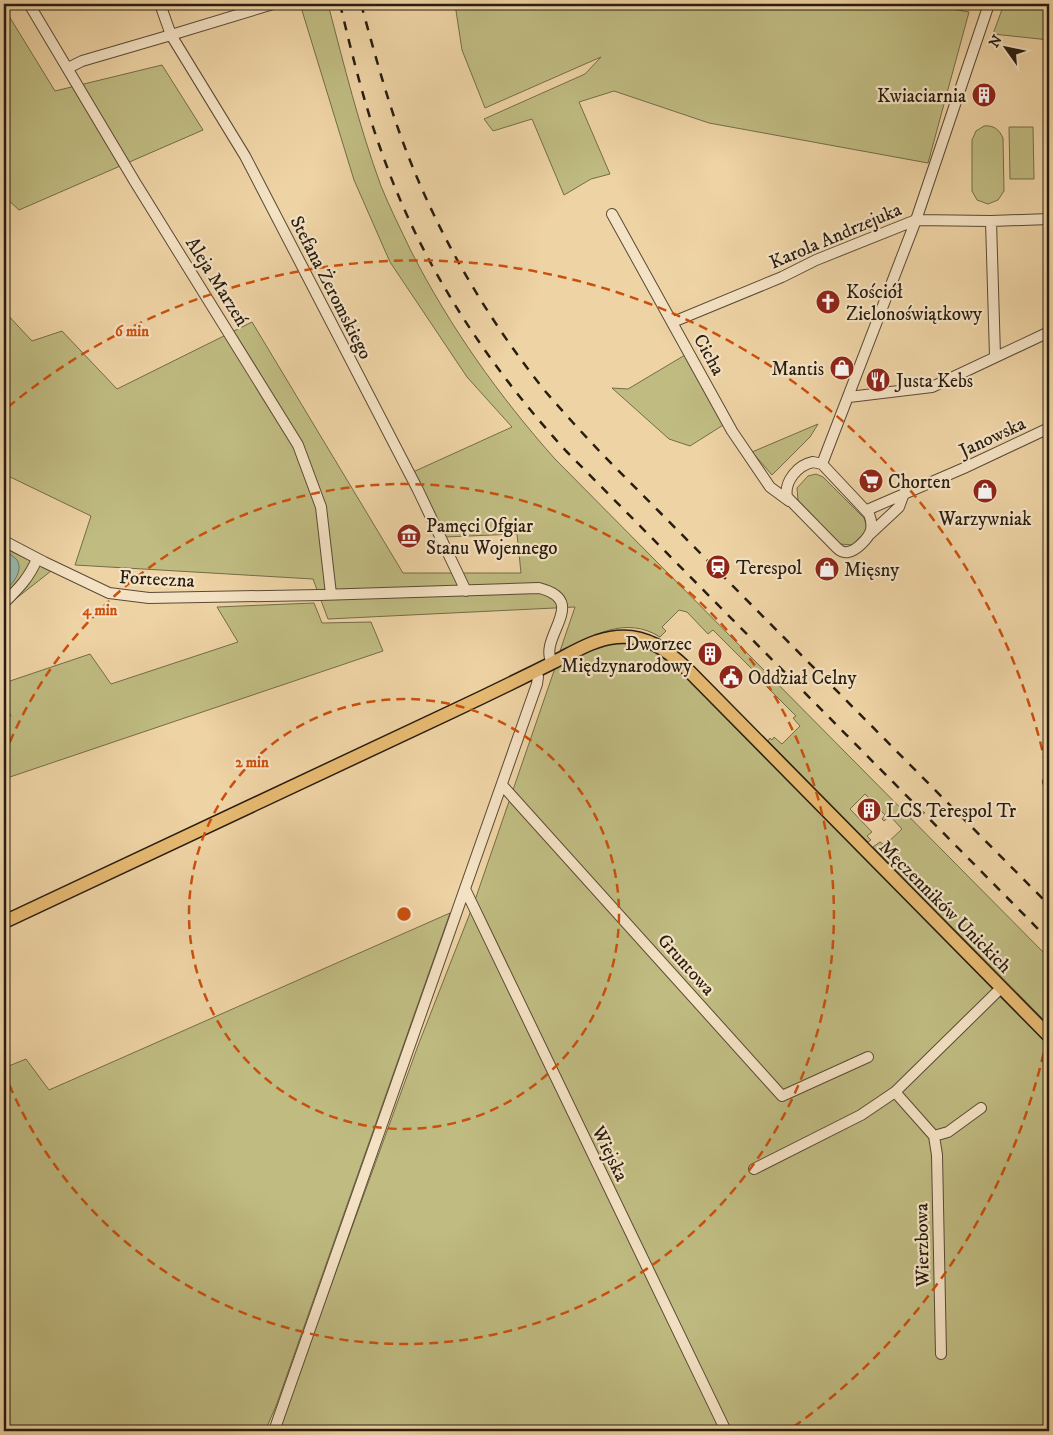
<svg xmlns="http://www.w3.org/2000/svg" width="1053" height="1435" viewBox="0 0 1053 1435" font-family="'IM FELL DW Pica',serif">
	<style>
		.green { fill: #bfbb81; stroke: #746c49 }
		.water { fill: #99b7a9; stroke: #6c796c }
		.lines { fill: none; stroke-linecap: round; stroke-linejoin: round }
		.minor-casing { stroke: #5a4a36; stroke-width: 12 }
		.major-casing { stroke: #281d11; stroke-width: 15 }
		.minor { stroke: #f4e2c4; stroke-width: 10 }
		.major { stroke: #e7ba72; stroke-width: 12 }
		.rail { stroke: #281d11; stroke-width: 2.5; stroke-dasharray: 9 9; stroke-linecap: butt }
		.ring { fill: none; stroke: #cb500d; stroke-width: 2.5; stroke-dasharray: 9 6 }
		.labels { text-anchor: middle; stroke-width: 4.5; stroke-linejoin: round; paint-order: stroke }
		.poi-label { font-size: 19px; fill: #281d11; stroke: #f4e2c4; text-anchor: start }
		.street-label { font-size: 19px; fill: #281d11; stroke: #f4e2c4 }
		.centre { fill: #cb500d; stroke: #f4e2c4; stroke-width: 2.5 }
		.ring-label { font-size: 15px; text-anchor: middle; font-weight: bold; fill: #cb500d; stroke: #f4e2c4; stroke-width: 4.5; stroke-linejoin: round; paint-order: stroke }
	</style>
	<rect width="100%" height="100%" fill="#eed3a4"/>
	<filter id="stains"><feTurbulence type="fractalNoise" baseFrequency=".004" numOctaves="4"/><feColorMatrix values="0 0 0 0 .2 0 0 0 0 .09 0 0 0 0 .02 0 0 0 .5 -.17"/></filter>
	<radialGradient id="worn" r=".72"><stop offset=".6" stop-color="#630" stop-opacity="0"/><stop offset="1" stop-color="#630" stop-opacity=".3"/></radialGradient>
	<path class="green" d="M300,4H328C344,65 359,126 381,186C390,208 401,230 411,251C450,327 499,396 555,459L1049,958V1025L873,847L880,842L885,845L902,829L890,816L884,821L882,819L885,815L865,794L850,809L872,832L867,836L871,840L868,842L768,741L770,738L772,740L774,737L782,744L800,726L793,718L796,716L759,679L756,675V673L713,630L708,634L687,612L679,610L662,627L666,631L660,637C625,615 593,636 560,651L575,607L328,619L313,579L75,565L91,516L4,474V311L32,341L62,331L117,389L252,322L403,573H521L517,534L444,537L413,472L512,427L467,377L390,262L354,180Z
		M455,4H923L969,12L928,163L709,123L614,91L579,102L610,174L591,179L564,195L532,119L493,131L484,119L585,74L601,57L485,108L462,50Z
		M1004,4H1049V40L993,34Z
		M4,8L55,91L162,65L203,130L19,210L4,196Z
		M984,126C993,125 999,129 1003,138L1004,191L998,200L988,204L977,200L972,191V140L976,131Z
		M1009,127H1033L1034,179H1010Z
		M690,352L728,422L690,446L669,439L612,388L628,389Z
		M818,424L810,437L772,475L752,452Z
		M816,474L823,477L864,518L867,527L864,533L852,545L840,544L798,500L797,488L808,476Z
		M4,548L51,571L4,608Z
		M314,603L322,623L371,622L383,651L4,779V718L11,716L4,703V683L90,654L111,684L238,642L217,607Z
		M618,642L645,645L667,658L1049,1043V1431H278L419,1043L474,903L555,668L599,646Z
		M450,913L276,1406L265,1431H4V1068L26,1059L49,1090Z"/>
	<path class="water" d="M4,550C8,553 14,556 17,560C24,571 12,585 4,591Z"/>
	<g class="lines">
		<defs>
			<path id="minor" d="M29,4L135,182L298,445L321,507L331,594
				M160,4L171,35L245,156L418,490L466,591
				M68,68L82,61L171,35L273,4
				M612,214L732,431L770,487L789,501
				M991,221L995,356
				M673,322L782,277L816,260L916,220L991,221L1049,219
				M849,397L932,387L1049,332
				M813,462L822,464L869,514C871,519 872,525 871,530C869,538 856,551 848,552C843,553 840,551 837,548L787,497C784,481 798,465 813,462Z
				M822,464L916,220L989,4
				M867,510L964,468L1049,428
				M869,535L899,507L903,496
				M4,541L44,562L109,593L149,598L320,595L539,588C591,601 537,637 552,663
				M4,603C19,588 29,578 37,559
				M1048,782H1049
				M502,785L782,1096L868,1057
				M465,889L726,1431
				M895,1092L934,1136L937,1155L941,1354
				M934,1136L948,1132L981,1108
				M754,1169L861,1115L895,1092L1001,988
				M274,1431L537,684L538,677L536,671"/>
			<path id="major" d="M4,922C153,853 302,783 451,712C485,696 520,679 554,662C574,652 594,639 617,637C646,634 667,650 687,669L1049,1036"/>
		</defs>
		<use href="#minor" class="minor-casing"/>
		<use href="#major" class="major-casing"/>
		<use href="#minor" class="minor"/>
		<use href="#major" class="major"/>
		<path class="rail" d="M340,4C352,54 364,104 382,153C421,265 487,364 566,451L1049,940
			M361,4C376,58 390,111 411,163C444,245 490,322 545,391C564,413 584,435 604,456L1049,905"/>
	</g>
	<g class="ring">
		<circle cx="404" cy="914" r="215"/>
		<path d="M4 756A430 430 0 1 1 4 1072"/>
		<path d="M8 407A644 644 0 1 1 792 1428"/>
	</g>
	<defs>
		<symbol id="building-disc" viewBox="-11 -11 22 22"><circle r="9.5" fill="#8f2418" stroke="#f4e2c4"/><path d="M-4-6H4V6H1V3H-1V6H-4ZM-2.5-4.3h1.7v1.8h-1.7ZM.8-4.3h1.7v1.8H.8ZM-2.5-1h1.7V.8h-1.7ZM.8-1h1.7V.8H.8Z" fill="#fff"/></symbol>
		<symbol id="church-disc" viewBox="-11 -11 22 22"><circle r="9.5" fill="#8f2418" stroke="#f4e2c4"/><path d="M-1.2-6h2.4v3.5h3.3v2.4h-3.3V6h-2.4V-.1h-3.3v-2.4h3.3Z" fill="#fff"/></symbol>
		<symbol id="shop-disc" viewBox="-11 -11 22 22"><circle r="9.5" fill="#8f2418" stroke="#f4e2c4"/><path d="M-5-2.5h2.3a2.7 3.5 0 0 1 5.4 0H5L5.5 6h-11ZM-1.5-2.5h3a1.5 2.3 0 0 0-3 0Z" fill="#fff"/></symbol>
		<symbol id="restaurant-disc" viewBox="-11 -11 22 22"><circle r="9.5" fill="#8f2418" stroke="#f4e2c4"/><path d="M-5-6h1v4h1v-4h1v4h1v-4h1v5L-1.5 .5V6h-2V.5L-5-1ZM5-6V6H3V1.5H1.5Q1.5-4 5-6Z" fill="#fff"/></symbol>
		<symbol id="supermarket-disc" viewBox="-11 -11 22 22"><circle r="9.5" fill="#8f2418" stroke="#f4e2c4"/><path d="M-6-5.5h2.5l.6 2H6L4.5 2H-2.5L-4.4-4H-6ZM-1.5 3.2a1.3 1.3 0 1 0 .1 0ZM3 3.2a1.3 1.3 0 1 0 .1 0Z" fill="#fff"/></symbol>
		<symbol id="museum-disc" viewBox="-11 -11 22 22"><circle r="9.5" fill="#8f2418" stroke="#f4e2c4"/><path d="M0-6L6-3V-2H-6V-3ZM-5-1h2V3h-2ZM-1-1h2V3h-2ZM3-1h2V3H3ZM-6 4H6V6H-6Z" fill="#fff"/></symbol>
		<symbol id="station-disc" viewBox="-11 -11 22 22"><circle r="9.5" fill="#8f2418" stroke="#f4e2c4"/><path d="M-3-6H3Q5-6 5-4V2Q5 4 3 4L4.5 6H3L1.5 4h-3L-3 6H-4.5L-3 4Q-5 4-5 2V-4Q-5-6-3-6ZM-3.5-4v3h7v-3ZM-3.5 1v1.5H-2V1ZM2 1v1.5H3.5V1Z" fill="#fff"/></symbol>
		<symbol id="civic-disc" viewBox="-11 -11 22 22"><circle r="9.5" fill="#8f2418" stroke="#f4e2c4"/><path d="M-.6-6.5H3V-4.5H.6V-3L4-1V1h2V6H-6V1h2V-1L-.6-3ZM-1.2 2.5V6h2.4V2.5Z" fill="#fff"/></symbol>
	</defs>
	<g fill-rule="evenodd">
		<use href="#building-disc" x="970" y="81" width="28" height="28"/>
		<use href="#church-disc" x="814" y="288" width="28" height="28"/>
		<use href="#shop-disc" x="828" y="354" width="28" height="28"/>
		<use href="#restaurant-disc" x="864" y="366" width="28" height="28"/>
		<use href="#supermarket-disc" x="857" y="467" width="28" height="28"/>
		<use href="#shop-disc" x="971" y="477" width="28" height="28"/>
		<use href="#museum-disc" x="395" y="522" width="28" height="28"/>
		<use href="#station-disc" x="704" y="553" width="28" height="28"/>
		<use href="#shop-disc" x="813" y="555" width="28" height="28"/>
		<use href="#building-disc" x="696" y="640" width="28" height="28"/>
		<use href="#civic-disc" x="717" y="663" width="28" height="28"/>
		<use href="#building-disc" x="855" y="796" width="28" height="28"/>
	</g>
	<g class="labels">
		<g class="poi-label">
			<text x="966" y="102" text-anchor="end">Kwiaciarnia</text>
			<text x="846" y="298">Kościół<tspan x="846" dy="22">Zielonoświątkowy</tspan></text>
			<text x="824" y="375" text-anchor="end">Mantis</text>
			<text x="896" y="387">Justa Kebs</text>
			<text x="888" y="488">Chorten</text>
			<text x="985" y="525" text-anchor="middle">Warzywniak</text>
			<text x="426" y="532">Pamęci Ofgiar<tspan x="426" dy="22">Stanu Wojennego</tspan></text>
			<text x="736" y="574">Terespol</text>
			<text x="844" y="576">Mięsny</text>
			<text x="692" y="650" text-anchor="end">Dworzec<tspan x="692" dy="22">Międzynarodowy</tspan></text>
			<text x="748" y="684">Oddział Celny</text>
			<text x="886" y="817">LCS Terespol Tr</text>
		</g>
		<g class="street-label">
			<text transform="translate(835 235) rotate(-23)" y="7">Karola Andrzejuka</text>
			<text transform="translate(218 281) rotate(58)" y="7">Aleja Marzeń</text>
			<text transform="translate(332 287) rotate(63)" y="7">Stefana Żeromskiego</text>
			<text transform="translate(710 354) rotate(61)" y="7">Cicha</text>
			<text transform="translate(992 436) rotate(-25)" y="7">Janowska</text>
			<text transform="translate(157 578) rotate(3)" y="7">Forteczna</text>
			<text transform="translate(946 906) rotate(45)" y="7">Męczenników Unickich</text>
			<text transform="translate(687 964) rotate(48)" y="7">Gruntowa</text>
			<text transform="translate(611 1153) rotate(64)" y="7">Wiejska</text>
			<text transform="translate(921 1245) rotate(-91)" y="7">Wierzbowa</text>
		</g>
	</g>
	<circle cx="404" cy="914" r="8" class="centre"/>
	<g class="ring-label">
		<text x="132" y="336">6 min</text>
		<text x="100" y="615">4 min</text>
		<text x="252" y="767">2 min</text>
	</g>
	<rect width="1053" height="1435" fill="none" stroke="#eed3a4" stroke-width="20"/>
	<rect x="5" y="5" width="1043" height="1425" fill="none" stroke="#281d11" stroke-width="2.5"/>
	<rect x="10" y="10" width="1033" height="1415" fill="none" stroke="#281d11"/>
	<g transform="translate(1006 48) rotate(303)" stroke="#f4e2c4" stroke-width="4" paint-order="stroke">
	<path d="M0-4L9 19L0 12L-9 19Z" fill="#281d11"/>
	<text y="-8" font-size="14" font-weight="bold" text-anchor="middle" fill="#281d11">N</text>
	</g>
	<rect width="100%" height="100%" filter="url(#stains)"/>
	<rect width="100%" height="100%" fill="url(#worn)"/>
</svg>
